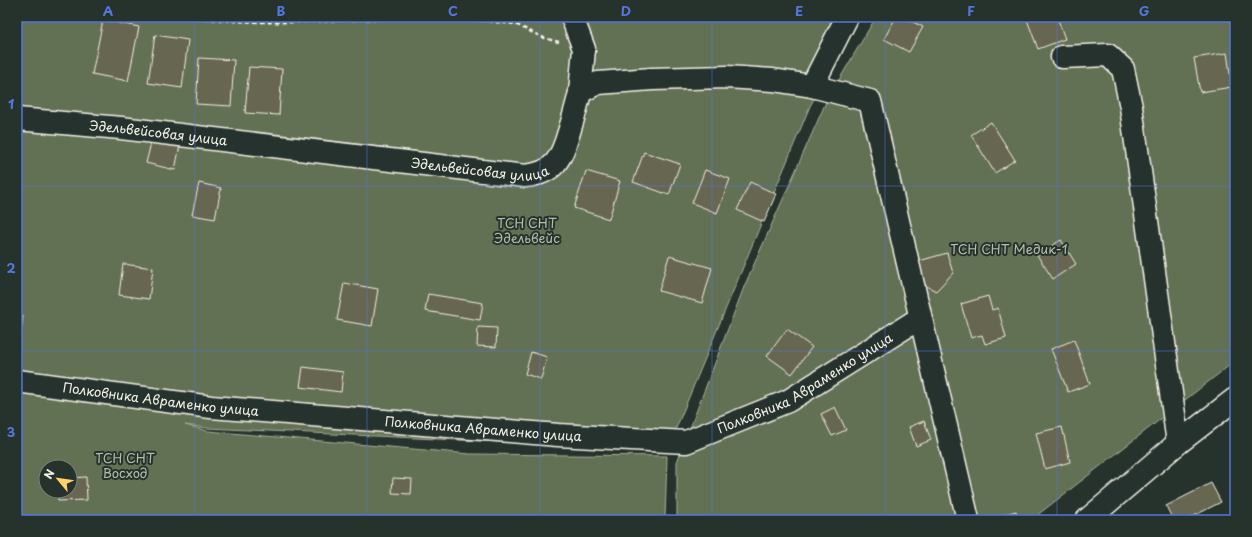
<svg xmlns="http://www.w3.org/2000/svg" width="1252" height="537" viewBox="0 0 1252 537" font-family="'Playpen Sans',sans-serif">
	<style>
		.green { fill: #627052; stroke: #abb09d; fill-rule: evenodd }
		.building { fill: #666651; stroke: #f4f1e8 }
		.lines { fill: none; stroke-linecap: round; stroke-linejoin: round }
		.minor-casing { stroke: #f4f1e8; stroke-width: 25 }
		.path { stroke: #f4f1e8; stroke-width: 2.5; stroke-dasharray: 4 3; stroke-linecap: butt }
		.minor { stroke: #26332d; stroke-width: 22 }
		.grid { fill: none; stroke: #5377dc; stroke-width: 1; stroke-opacity: 0.55 }
		.labels { text-anchor: middle; stroke-width: 4; stroke-linejoin: round; paint-order: stroke }
		.street-label { font-size: 13px; fill: #f4f1e8; stroke: #26332d }
		.park-label { font-size: 13px; fill: #babdac; stroke: #26332d }
		.neatline { fill: none; stroke: #5377dc; stroke-width: 1.5 }
		.grid-label { font-size: 13px; text-anchor: middle; font-weight: bold; fill: #5377dc }
	</style>
	<rect width="100%" height="100%" fill="#26332d"/>
	<filter id="ink" filterUnits="userSpaceOnUse"><feTurbulence type="fractalNoise" baseFrequency=".025" numOctaves="2"/><feDisplacementMap in="SourceGraphic" scale="8" xChannelSelector="R" yChannelSelector="G"/><feConvolveMatrix kernelMatrix="1 2 1 2 8 2 1 2 1" color-interpolation-filters="sRGB"/></filter>
	<g filter="url(#ink)">
		<path class="green" d="M17,17H859L810,106L667,450L207,428L185,425L208,431L470,454L667,456L665,520H17ZM46,467H70V491H46Z
			M876,17H1235V361L1031,520H677V462L744,287L826,102Z"/>
		<path class="building" d="M896,17H903L923,27L909,52L884,39Z
			M1026,17H1057L1065,39L1038,49Z
			M103,20L139,27L128,81L92,74Z
			M155,35L188,40L182,88L148,83Z
			M1227,53L1232,87L1200,92L1194,58Z
			M199,58L234,60L231,106L196,104Z
			M249,67L282,69L279,115L245,113Z
			M991,122L1015,160L995,173L971,135Z
			M152,139L180,145L175,170L146,163Z
			M644,152L680,164L669,195L633,182Z
			M705,170L730,179L717,213L692,203Z
			M586,171L620,181L609,219L574,208Z
			M750,182L776,194L764,222L737,210Z
			M199,183L221,188L215,219L192,215Z
			M1061,240L1076,264L1053,279L1037,255Z
			M947,253L953,273L936,291L923,284L919,261Z
			M669,256L712,268L702,303L659,291Z
			M123,264L153,268L149,299L119,295Z
			M344,283L378,289L372,326L337,320Z
			M428,294L483,303L480,320L425,311Z
			M988,296L992,310L998,308L1006,338L985,344L982,335L971,338L961,304Z
			M17,316H23L19,349H17Z
			M478,327L497,328L496,347L477,346Z
			M787,329L812,347L792,374L767,356Z
			M1074,340L1090,384L1068,392L1051,349Z
			M531,352L547,357L541,379L525,374Z
			M303,367L343,372L341,392L300,387Z
			M835,407L846,430L832,436L821,414Z
			M924,421L931,440L916,446L909,427Z
			M1062,427L1070,462L1045,469L1036,433Z
			M86,477L87,500L58,501V491H70V478Z
			M393,478L412,479L411,494L392,493Z
			M1211,483L1221,502L1186,520H1173L1166,506Z
			M1016,511L1019,520H990L989,519Z"/>
		<g class="lines">
			<defs>
				<g id="minor">
					<path d="M572,17L584,49L580,92"/>
					<path d="M1062,57L1108,55L1123,69L1131,107L1178,443"/>
					<path d="M812,86L870,101L968,520"/>
					<path id="s1" d="M17,119L121,128L525,176C555,173 561,159 569,132C573,119 577,106 580,92L598,83L652,79L727,77L773,80L812,86L847,17"/>
					<path id="s2" d="M17,381L211,407L558,435L686,442L788,401L920,318"/>
					<path d="M1087,520L1178,443L1235,399"/>
				</g>
			</defs>
			<use href="#minor" class="minor-casing"/>
			<path class="path" d="M191,17C265,27 345,20 420,17
				M447,17L515,24L544,38L559,42"/>
			<use href="#minor" class="minor"/>
		</g>
	</g>
	<path class="grid" d="M195,17V520M367,17V520M540,17V520M712,17V520M885,17V520M1057,17V520M17,186H1235M17,351H1235"/>
	<g class="labels">
		<g class="street-label">
			<text dy="5" stroke="none"><textPath href="#s1" startOffset="142">Эдельвейсовая улица</textPath></text>
			<text dy="5" stroke="none"><textPath href="#s1" startOffset="466">Эдельвейсовая улица</textPath></text>
			<text dy="5" stroke="none"><textPath href="#s2" startOffset="805">Полковника Авраменко улица</textPath></text>
			<text dy="5" stroke="none"><textPath href="#s2" startOffset="145">Полковника Авраменко улица</textPath></text>
			<text dy="5" stroke="none"><textPath href="#s2" startOffset="469">Полковника Авраменко улица</textPath></text>
		</g>
		<g class="park-label">
			<text x="527" y="228">ТСН СНТ<tspan x="527" dy="15">Эдельвейс</tspan></text>
			<text x="1009" y="254">ТСН СНТ Медик-1</text>
			<text x="125" y="463">ТСН СНТ<tspan x="125" dy="15">Восход</tspan></text>
		</g>
	</g>
	<rect width="1252" height="537" fill="none" stroke="#26332d" stroke-width="44"/>
	<g transform="translate(58 479) rotate(299)"><circle r="19" fill="#26332d" stroke="#787f78"/>
	<path d="M0-3L7 15L0 10L-7 15Z" fill="#ffd166"/>
	<text y="-6" font-size="11" font-weight="bold" text-anchor="middle" fill="#f4f1e8">N</text>
	</g>
	<rect x="22" y="22" width="1208" height="493" class="neatline"/>
	<g class="grid-label">
		<text x="108" y="16">A</text>
		<text x="281" y="16">B</text>
		<text x="453" y="16">C</text>
		<text x="626" y="16">D</text>
		<text x="799" y="16">E</text>
		<text x="971" y="16">F</text>
		<text x="1144" y="16">G</text>
		<text x="11" y="109">1</text>
		<text x="11" y="273">2</text>
		<text x="11" y="437">3</text>
	</g>
</svg>
